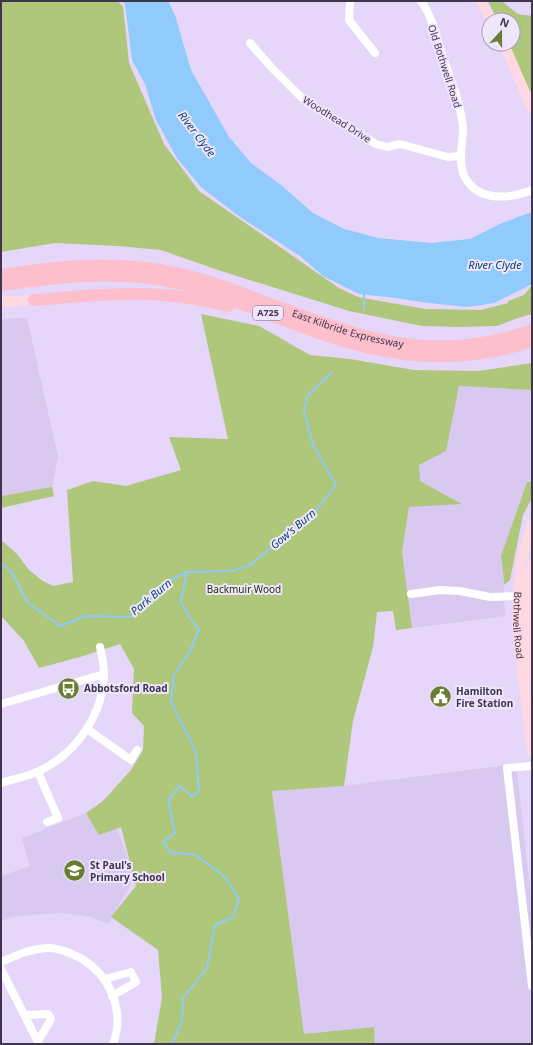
<svg xmlns="http://www.w3.org/2000/svg" width="533" height="1045" viewBox="0 0 533 1045" font-family="'Noto Sans',sans-serif">
	<style>
		.built { fill: #d9c8f0 }
		.green { fill: #aec77b }
		.water { fill: #90cbfb }
		.lines { fill: none; stroke-linecap: round; stroke-linejoin: round }
		.stream { stroke: #90cbfb; stroke-width: 2 }
		.minor { stroke: #fff; stroke-width: 8 }
		.major { stroke: #fed9e1; stroke-width: 10 }
		.highway { stroke: #febfcd; stroke-width: 12 }
		.labels { text-anchor: middle; stroke-width: 4; stroke-linejoin: round; paint-order: stroke }
		.shield { fill: #efe6fe; stroke: #746a82; stroke-width: 1 }
		.shield-label { font-size: 9px; font-weight: bold; fill: #3f354d }
		.street-label { font-size: 10px; fill: #3f354d; stroke: #efe6fe }
		.park-label { font-size: 10px; fill: #252f0b; stroke: #efe6fe }
		.poi-label { font-size: 10px; font-weight: bold; fill: #3f354d; stroke: #efe6fe; text-anchor: start }
		.water-label { font-size: 11px; font-style: italic; fill: #07436a; stroke: #efe6fe }
	</style>
	<rect width="100%" height="100%" fill="#e5d6fa"/>
	<path class="built" d="M27,318L58,457L52,487L1,496V319Z
		M459,386L532,390V482H527L501,556L503,571L505,616L412,628L402,552L409,507L461,503L420,481L418,465L446,451Z
		M516,764L532,907V1044H375L374,1027L304,1034L272,791L344,786Z
		M86,813L99,835L117,828L135,877L108,924L91,917L66,913L41,914L12,917L1,921V876L30,866L22,838Z"/>
	<path class="green" d="M1,1H117L123,6L129,63L164,144L199,191L339,288L358,297L425,309L481,310L508,303V301L524,295L532,285V314L515,319L497,326L459,327L422,326L349,311L218,270L161,250L118,246L55,243L1,252Z
		M488,1H506L504,3L518,14L532,16V95L508,44H513V20H497Z
		M201,314L259,326L310,355L350,359L414,370L479,371L532,363V390L459,386L446,451L419,465L420,481L462,504L409,507L402,552L412,628L396,630L393,611L377,612L373,647L353,721L344,786L272,791L304,1034L374,1027L375,1044H154L162,998L158,950L111,917L136,886L121,827L99,835L86,813L103,801L131,770L143,750L144,726L132,713L134,669L120,644L80,657L39,668L24,641L1,616V540L17,554L29,570L43,581L53,586L73,582L67,490L93,481L126,486L181,470L169,437L228,439Z
		M527,482H532V498L523,515L510,580L504,585L503,571L501,556Z
		M52,487L54,496L1,508V496Z"/>
	<path class="water" d="M121,1H168L175,15L191,70L229,137L251,163L281,185L313,213L344,229L378,238L431,243L470,239L502,223L532,212V284L494,303L467,307L421,302L396,298L359,294L323,276L300,256L236,214L201,187L177,158L156,120L145,84L132,60L125,4Z"/>
	<g class="lines">
		<path class="stream" d="M364,310V294
			M1,563L13,574L27,602L60,626L86,616L131,617L168,581L187,572L233,571L250,565L314,513L336,485L313,445L304,411L308,395L332,372
			M172,1044L182,1021L183,998L207,968L215,925L233,917L239,899L226,878L196,855L170,852L163,842L175,833L168,800L180,786L193,797L199,791L196,752L171,702L174,675L190,651L199,630L189,617L181,601L187,572"/>
		<path class="minor" d="M350,1L349,20L375,53
			M421,1C432,16 438,40 443,58C451,80 461,104 463,128C463,145 456,167 468,182C483,202 512,198 532,190
			M250,43L271,67L305,101L376,144L387,147L400,144L448,157L461,156
			M411,594L440,590L460,591L490,597L518,596
			M1,704L104,674
			M87,729L131,760L137,750
			M532,766L507,768L532,986
			M38,772L58,818L47,822
			M1,783C13,779 27,777 39,771C76,754 103,715 104,674C104,665 102,656 100,647
			M1,962C17,955 32,948 51,948C62,949 73,954 82,959C111,977 125,1011 113,1044
			M1,969L39,1044
			M105,979L131,972L136,982L112,996
			M25,1015L48,1014L51,1019L38,1041"/>
		<g class="major">
			<path d="M481,1L491,20"/>
			<path d="M504,44L532,109"/>
			<path d="M1,302L34,300"/>
			<path id="s1" d="M532,523L521,562L518,596L517,627L532,753"/>
			<path d="M532,564C524,602 529,641 532,679"/>
		</g>
		<g class="highway">
			<path id="s2" d="M1,275C59,266 117,260 176,273C206,279 236,291 265,302C360,337 430,366 532,330"/>
			<path d="M1,285C58,277 115,270 173,282C238,297 297,330 362,346C418,361 477,360 532,341"/>
			<path d="M34,300C76,297 119,292 162,295C184,296 207,301 228,306"/>
		</g>
	</g>
	<defs>
		<symbol id="bus-disc" viewBox="-11 -11 22 22"><circle r="9.5" fill="#687f31" stroke="#efe6fe"/><path d="M-5-6H5V4H4V6H2V4H-2V6H-4V4H-5ZM-3.5-4V0h7V-4ZM-3.5 1.2v1.5H-2V1.2ZM2 1.2v1.5H3.5V1.2Z" fill="#fff"/></symbol>
		<symbol id="civic-disc" viewBox="-11 -11 22 22"><circle r="9.5" fill="#687f31" stroke="#efe6fe"/><path d="M-.6-6.5H3V-4.5H.6V-3L4-1V1h2V6H-6V1h2V-1L-.6-3ZM-1.2 2.5V6h2.4V2.5Z" fill="#fff"/></symbol>
		<symbol id="school-disc" viewBox="-11 -11 22 22"><circle r="9.5" fill="#687f31" stroke="#efe6fe"/><path d="M0-5L7-2L0 1L-7-2ZM-4 1L0 2.5L4 1V4Q0 6-4 4Z" fill="#fff"/></symbol>
	</defs>
	<g fill-rule="evenodd">
		<use href="#bus-disc" x="56" y="676" width="25" height="25"/>
		<use href="#civic-disc" x="428" y="684" width="25" height="25"/>
		<use href="#school-disc" x="62" y="858" width="25" height="25"/>
	</g>
	<g class="labels">
		<rect class="shield" x="253" y="306" width="30" height="14" rx="3"/>
		<g class="shield-label">
			<text x="268" y="316">A725</text>
		</g>
		<g class="street-label">
			<text transform="translate(445 66) rotate(72)" y="4">Old Bothwell Road</text>
			<text transform="translate(337 119) rotate(32)" y="4">Woodhead Drive</text>
			<text dy="4" stroke="none"><textPath href="#s2" startOffset="357">East Kilbride Expressway</textPath></text>
			<text dy="4" stroke="none"><textPath href="#s1" startOffset="104">Bothwell Road</textPath></text>
		</g>
		<g class="park-label">
			<text x="244" y="593">Backmuir Wood</text>
		</g>
		<g class="poi-label">
			<text x="84" y="692">Abbotsford Road</text>
			<text x="456" y="695">Hamilton<tspan x="456" dy="12">Fire Station</tspan></text>
			<text x="90" y="869">St Paul's<tspan x="90" dy="12">Primary School</tspan></text>
		</g>
		<g class="water-label">
			<text transform="translate(197 134) rotate(53)" y="4">River Clyde</text>
			<text x="495" y="269">River Clyde</text>
			<text transform="translate(293 529) rotate(-40)" y="4">Gow's Burn</text>
			<text transform="translate(151 597) rotate(-40)" y="4">Park Burn</text>
		</g>
	</g>
	<rect width="533" height="1045" fill="none" stroke="#3f354d" stroke-width="4"/>
	<g transform="translate(501 32) rotate(21)"><circle r="19" fill="#efe6fe" stroke="#a99fb7"/>
	<path d="M0-3L7 15L0 10L-7 15Z" fill="#687f31"/>
	<text y="-6" font-size="11" font-weight="bold" text-anchor="middle" fill="#3f354d">N</text>
	</g>
</svg>
